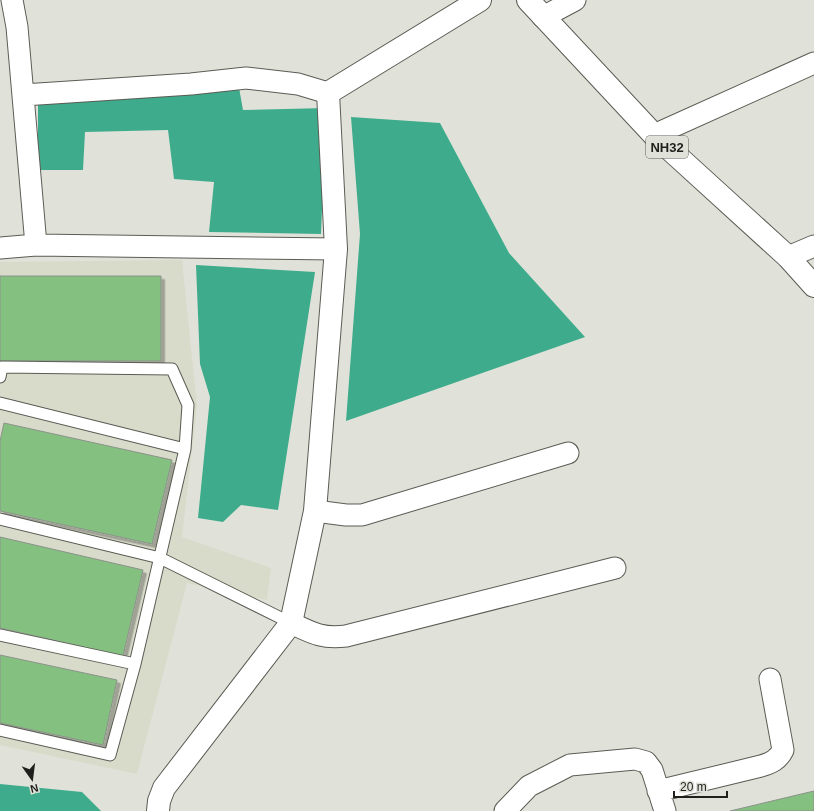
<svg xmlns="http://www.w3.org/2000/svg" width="814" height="811" viewBox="0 0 814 811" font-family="Helvetica,sans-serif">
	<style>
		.built { fill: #d8dbca }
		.water { fill: #3eac8c }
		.building { fill: #84c07f; stroke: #8c928b; filter: url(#shadow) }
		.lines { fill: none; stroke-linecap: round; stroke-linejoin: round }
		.lane-casing { stroke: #5a5c54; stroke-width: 13 }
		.street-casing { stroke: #5a5c54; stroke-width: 23 }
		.secondary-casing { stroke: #5a5c54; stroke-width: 24 }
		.highway-casing { stroke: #5a5c54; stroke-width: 24 }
		.lane { stroke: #fff; stroke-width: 11 }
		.street { stroke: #fff; stroke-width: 21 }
		.secondary { stroke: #fff; stroke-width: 22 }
		.highway { stroke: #fff; stroke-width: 22 }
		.labels { text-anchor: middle; stroke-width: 3; stroke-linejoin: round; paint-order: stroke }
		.shield { fill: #e0e2d9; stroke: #595a55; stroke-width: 1 }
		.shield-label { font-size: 13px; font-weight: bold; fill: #1f201c }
	</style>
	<defs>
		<filter id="shadow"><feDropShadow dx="3.5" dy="3.5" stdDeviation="0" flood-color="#0004"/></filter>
	</defs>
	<rect width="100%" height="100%" fill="#e0e2d9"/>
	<path class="built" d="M182,260L197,406L182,537L271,568L267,600L187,583L137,774L0,745V262Z"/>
	<path class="water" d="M238,82L243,110L326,108L321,234L209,232L214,182L174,179L168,130L85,132L83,170H38V99Z
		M351,117L440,123L509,253L585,337L346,421L360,234Z
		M196,265L315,272L278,510L241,505L223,522L198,518L210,397L200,364Z
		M0,784L82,792L101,811H0Z"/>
	<path class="building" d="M0,276H161V361H0Z
		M4,423L172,460L152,544L0,511V441Z
		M0,537L143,570L123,656L0,628Z
		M0,655L117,680L103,745L0,723Z
		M814,791V811H730Z"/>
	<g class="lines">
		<defs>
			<path id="lane" d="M0,377L2,367L172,369L188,405L185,449L135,664L110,755L0,730
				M0,403L185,449
				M0,519L160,558L291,623
				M0,635L135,664"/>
			<path id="street" d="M12,0L17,27L36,245
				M543,17L575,0
				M23,95L191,84L246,78L298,84L328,93
				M654,135L814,63
				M0,248L36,245L336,249
				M788,257L814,246
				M315,511L346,515H362L568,453
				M291,623C312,633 322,639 346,636L615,568
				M658,791L761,766C771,763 778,760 783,750L770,679
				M505,811L529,786L570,765L635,759L646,762L652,770L665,811"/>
			<path id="secondary" d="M158,811L159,801L164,788L291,623L315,511L336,249L328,93L480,0"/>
			<path id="highway" d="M528,0L654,135L788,257L814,286"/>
		</defs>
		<use href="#lane" class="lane-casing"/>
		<use href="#street" class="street-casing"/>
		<use href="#secondary" class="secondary-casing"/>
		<use href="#highway" class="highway-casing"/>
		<use href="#lane" class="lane"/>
		<use href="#street" class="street"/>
		<use href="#secondary" class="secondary"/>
		<use href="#highway" class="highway"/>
	</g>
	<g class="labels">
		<rect class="shield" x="646" y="136" width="42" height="22" rx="3"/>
		<g class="shield-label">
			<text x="667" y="152">NH32</text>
		</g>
	</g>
	<g transform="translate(32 779) rotate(166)" stroke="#e0e2d9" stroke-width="3" paint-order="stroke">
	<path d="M0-3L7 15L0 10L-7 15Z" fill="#1f201c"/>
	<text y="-6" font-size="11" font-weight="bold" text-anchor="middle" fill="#1f201c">N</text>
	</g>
	<path d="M674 791v6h53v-6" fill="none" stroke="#1f201c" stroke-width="2"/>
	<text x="680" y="791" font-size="12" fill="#1f201c" stroke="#e0e2d9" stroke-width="3" paint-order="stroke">20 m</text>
</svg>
